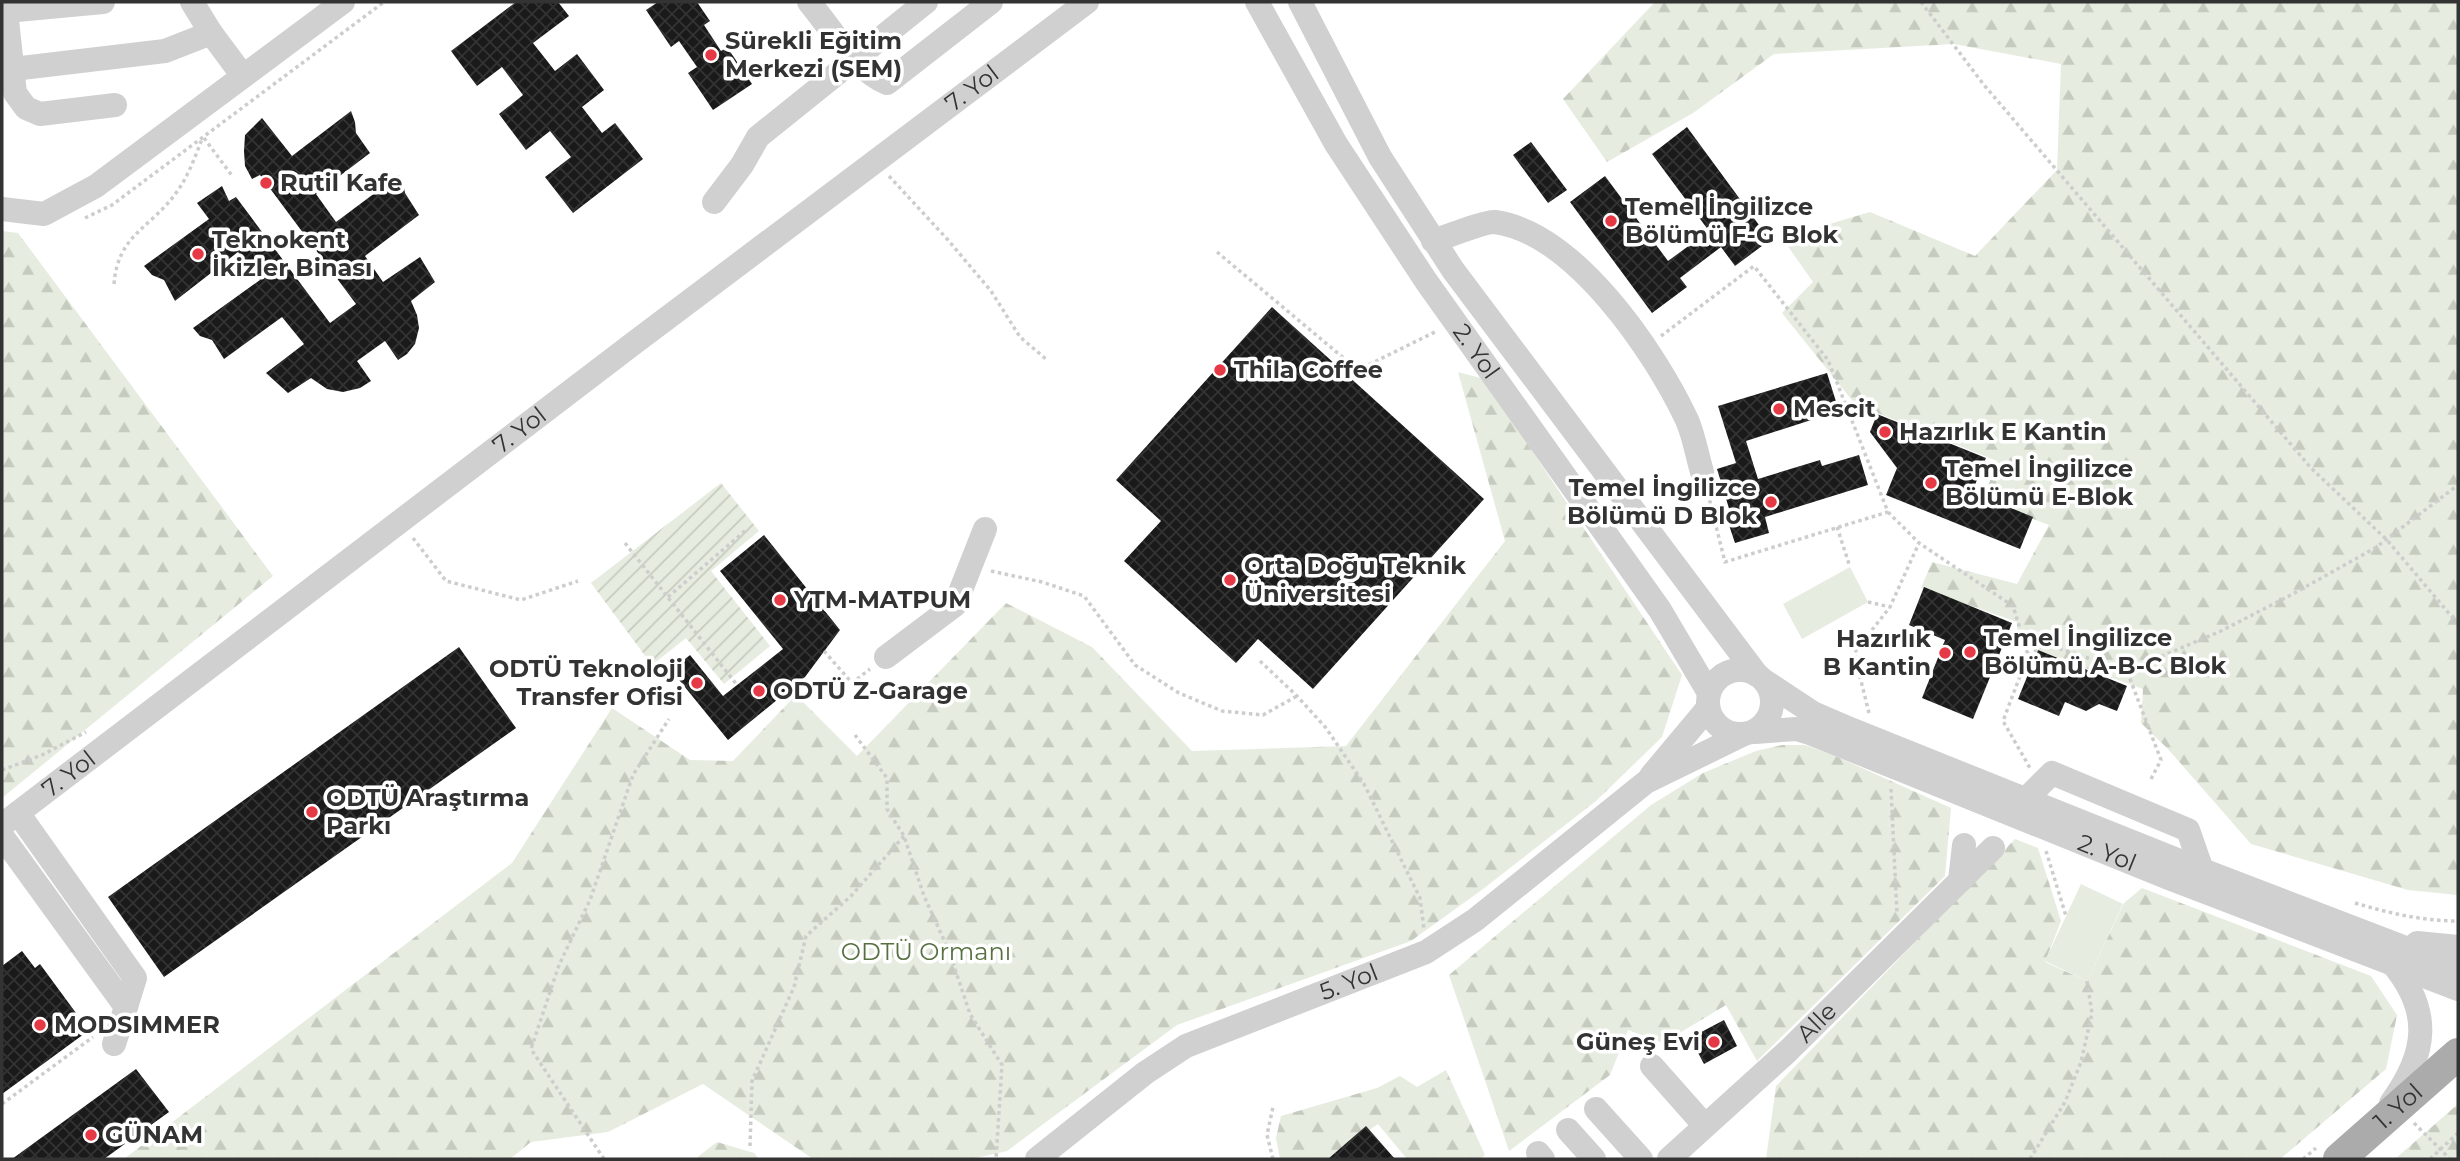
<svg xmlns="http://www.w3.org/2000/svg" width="2460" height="1161" viewBox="0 0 2460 1161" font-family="Montserrat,sans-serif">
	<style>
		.forest { fill: url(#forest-firs) }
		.garden { fill: url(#garden-furrows) }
		.pitch { fill: #e6ecdf }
		.building { fill: url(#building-cross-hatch) }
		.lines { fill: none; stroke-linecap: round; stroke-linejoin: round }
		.path { stroke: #cdcdcd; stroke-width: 3.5; stroke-dasharray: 3.5 3.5; stroke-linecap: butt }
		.minor { stroke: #d0d0d0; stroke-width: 24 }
		.major { stroke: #ababab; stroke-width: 32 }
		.poi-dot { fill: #e63946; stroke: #fff; stroke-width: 2.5 }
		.labels { text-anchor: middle; stroke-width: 7; stroke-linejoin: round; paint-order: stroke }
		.poi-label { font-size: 24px; font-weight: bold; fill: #333; stroke: #fff; text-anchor: start }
		.street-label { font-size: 24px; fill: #333; stroke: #fff }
		.park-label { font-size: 24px; fill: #56703f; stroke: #fff }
	</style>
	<defs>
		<pattern id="forest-firs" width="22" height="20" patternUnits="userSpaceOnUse" patternTransform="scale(1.75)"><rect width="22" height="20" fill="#e6ecdf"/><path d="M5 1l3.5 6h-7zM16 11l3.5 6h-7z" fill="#c6cbc0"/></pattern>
		<pattern id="garden-furrows" width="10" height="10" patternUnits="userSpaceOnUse" patternTransform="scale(1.75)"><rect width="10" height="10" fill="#e6ecdf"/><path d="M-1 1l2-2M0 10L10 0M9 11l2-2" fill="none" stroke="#c6cbc0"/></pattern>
		<pattern id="building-cross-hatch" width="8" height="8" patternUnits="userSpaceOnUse" patternTransform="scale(1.75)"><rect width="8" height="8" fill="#1a1a1a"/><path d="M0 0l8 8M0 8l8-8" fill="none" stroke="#333"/></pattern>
	</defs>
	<rect width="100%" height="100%" fill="#fff"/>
	<path class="forest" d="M1655,2H2458V895L2408,890L2251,844L2168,749L2141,723L2143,689L2018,644L2017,622L1921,588L1932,562L2017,584L2049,525L1983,500L1997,461L1855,404L1782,313L1813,282L1782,238L1870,212L1975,256L2057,170L2061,64L1954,44L1774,54L1693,113L1607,162L1563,99Z
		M2,231L18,233L273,576L2,798Z
		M1458,372L1484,379L1682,675L1662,737L1596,801L1483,889L1411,941L1177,1025L1007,1151L971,1159H813L703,1084L608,1132L531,1142L510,1159H124L512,863L612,708L690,760L733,761L796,695L857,756L1006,603L1092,647L1192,751L1346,746L1505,541Z
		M1782,745H1805L1833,755L1951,808L1945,876L1757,1061L1726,1005L1663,1043L1628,1030L1610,1075L1509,1151L1449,975L1651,805L1703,773L1756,751Z
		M2015,839L2038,848L2061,921L2045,962L2087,981L2124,903L2142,888L2371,976L2397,1015L2386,1069L2280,1159H1766L1776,1086Z
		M1446,1070L1485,1155L1480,1159H1407L1378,1124L1327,1159H1280L1276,1138L1281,1116L1377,1088L1400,1076L1417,1087Z
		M2458,1104V1159H2395Z
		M717,1142L754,1153L759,1159H695Z"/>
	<path class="garden" d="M721,483L759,531L711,571L770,646L724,684L686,638L652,665L591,583Z"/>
	<path class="pitch" d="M1850,567L1868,602L1802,639L1783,604Z
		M2081,884L2123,904L2087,981L2045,961Z"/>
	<path class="building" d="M516,2H558L569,16L533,43L555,71L577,54L604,90L582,107L602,133L615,123L643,159L573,213L545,177L571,157L550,131L526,150L499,114L523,95L502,67L477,86L451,51Z
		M658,2H697L710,21L704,25L721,51L727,47L752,84L713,110L688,73L697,67L679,41L671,47L646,10Z
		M351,111L355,122L356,133L370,153L316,194L336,222L399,175L403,183L405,193L419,215L365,256L383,282L420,257L435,282L411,301L417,315L419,328L415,344L407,354L398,360L385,341L357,361L371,381L360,388L343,392L327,389L311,378L288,393L266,373L304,344L282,317L224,359L212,340L200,336L193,328L260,280L238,252L175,301L164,280L152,275L144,266L209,219L197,203L222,186L229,201L236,197L330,323L356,304L260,175L252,179L245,166L244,151L245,135L262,118L292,156Z
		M1687,127L1770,240L1735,266L1721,247L1680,278L1687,287L1652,313L1570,202L1605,176L1668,261L1709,231L1652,154Z
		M1531,142L1567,190L1548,203L1513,155Z
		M1272,307L1484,499L1313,689L1258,639L1236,663L1124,561L1161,521L1116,480Z
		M1827,373L1839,411L1746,441L1758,479L1820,460L1822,466L1859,455L1868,485L1765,517L1769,533L1735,543L1726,516L1731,515L1717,469L1736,463L1718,406Z
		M1877,414L1986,458L1972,492L2033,517L2020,549L1886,495L1897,468L1870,432Z
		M764,535L840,630L805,677L728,740L671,670L690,655L723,696L783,649L720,571Z
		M1924,587L2012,623L1973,719L1922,698L1945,640L1909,625Z
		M459,647L516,728L164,977L108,897Z
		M2038,650L2127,686L2117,711L2099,704L2086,711L2065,702L2059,716L2018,699Z
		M22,951L35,968L40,964L76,1013L71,1017L84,1034L2,1094V966Z
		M1724,1020L1737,1046L1704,1064L1690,1038Z
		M136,1069L169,1112L104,1159H12Z
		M1366,1126L1395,1159H1328Z"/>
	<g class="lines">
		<path class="path" d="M1921,2L1984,85L2311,468L2387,540L2458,624
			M204,138L233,177
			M889,176L948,240L991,291L1020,337L1046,359
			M85,218L112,205L384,2
			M1217,252L1358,370L1437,331
			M114,284C118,234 151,228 176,193C188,177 195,157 202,139
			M1661,336L1754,266L1828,360L1888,512L1725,562L1707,490
			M1888,512L1919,543L2013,606L2028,655L2003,721L2030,768
			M1837,527L1850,567
			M413,538L446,581L521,600L578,581
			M625,543L737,685
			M991,571L1042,582L1084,596L1135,665L1179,693L1222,711L1263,715L1297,696
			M668,597L746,530
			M1868,602L1890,607
			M824,651L852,683L870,669
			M2028,655L2046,644L2127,671
			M1260,661L1297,696L1326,728L1364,784L1420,898L1424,929
			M1869,713L1854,653L1890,607L1919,543
			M855,735L887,778V809L904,836L924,896L949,951L970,1014L1002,1065L996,1159
			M2,770L42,755L86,732
			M2151,779L2161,760L2127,671L2221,631L2291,595L2375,548L2458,485
			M1891,789L1897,914
			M2046,851L2066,916
			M2355,903C2389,913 2422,921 2458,921
			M2,1104L93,1037
			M2414,1123L2450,1159
			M750,1146L752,1081L794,987L806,936L851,896L904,836
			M604,1159L531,1049L559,965L590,900L633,775L669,719
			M1273,1159L1267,1135L1273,1107
			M2030,1159L2065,1102L2081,1062L2092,1013L2087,981
			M2303,1159L2316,1148
			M2430,1159L2458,1133"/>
		<g class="minor">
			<path d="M5,2L15,93L26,108L40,114L115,105"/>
			<path d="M192,2L211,33L243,76"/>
			<path d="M809,2C830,27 856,71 887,83L991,2"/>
			<path id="s1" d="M1257,2L1336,144L1426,281L1660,610L1709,693"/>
			<path d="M1300,2L1380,157L1453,270L1757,675"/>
			<path d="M6,11L103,2"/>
			<path d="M13,69L165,51L211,33"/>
			<path d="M714,202L742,165L758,137L926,2"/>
			<path d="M2,209L44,214L96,186L343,2"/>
			<path d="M1433,241C1446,237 1485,221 1495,222C1575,233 1655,352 1687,420C1694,436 1697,455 1702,472"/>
			<path d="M886,657L955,605L985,529"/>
			<circle cx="1740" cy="702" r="32"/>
			<path d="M1766,682L1813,713L1850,729L2202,870L2458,968"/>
			<path id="s2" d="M1755,732L1796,729L1810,733L2169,878L2458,989"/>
			<path d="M1651,776L1708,708"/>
			<path d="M18,813L135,978L126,1007"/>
			<path d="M2021,814L2026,799L2052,773L2188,830L2202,870"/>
			<path id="s3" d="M2,825L634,343L1087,2"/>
			<path d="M2,836L126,1007L114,1044"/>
			<path d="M1960,881L1964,845"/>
			<path d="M2417,943L2458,947"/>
			<path d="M1652,1066L1698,1118"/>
			<path d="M2391,1103C2427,1054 2433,1011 2391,962"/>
			<path d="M1596,1109L1641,1159"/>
			<path d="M1568,1130L1594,1159"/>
			<path d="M1538,1153L1543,1159"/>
			<path id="s4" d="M1037,1159L1145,1073L1186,1046L1426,952L1475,920L1646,782L1742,735"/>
			<path id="s5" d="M1669,1159L1788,1051L1993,848"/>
		</g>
		<path class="major" id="s6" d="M2339,1159L2458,1054"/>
	</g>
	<g class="poi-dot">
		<circle cx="711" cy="55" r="7"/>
		<circle cx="266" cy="183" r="7"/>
		<circle cx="1611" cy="221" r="7"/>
		<circle cx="198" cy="254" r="7"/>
		<circle cx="1220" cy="370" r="7"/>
		<circle cx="1779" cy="409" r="7"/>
		<circle cx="1885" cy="432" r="7"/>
		<circle cx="1931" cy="483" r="7"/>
		<circle cx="1771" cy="502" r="7"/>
		<circle cx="1230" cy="580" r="7"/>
		<circle cx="780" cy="600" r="7"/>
		<circle cx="1970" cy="652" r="7"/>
		<circle cx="1945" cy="653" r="7"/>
		<circle cx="697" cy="683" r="7"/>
		<circle cx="759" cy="691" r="7"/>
		<circle cx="312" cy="812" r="7"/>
		<circle cx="40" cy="1025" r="7"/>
		<circle cx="1714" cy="1042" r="7"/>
		<circle cx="91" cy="1135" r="7"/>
	</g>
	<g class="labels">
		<g class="poi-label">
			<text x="725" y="49">Sürekli Eğitim<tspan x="725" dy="28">Merkezi (SEM)</tspan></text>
			<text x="280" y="191">Rutil Kafe</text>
			<text x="1625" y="215">Temel İngilizce<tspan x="1625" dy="28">Bölümü F-G Blok</tspan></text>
			<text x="212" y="248">Teknokent<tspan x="212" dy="28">İkizler Binası</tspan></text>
			<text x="1234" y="378">Thila Coffee</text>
			<text x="1793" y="417">Mescit</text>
			<text x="1899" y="440">Hazırlık E Kantin</text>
			<text x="1945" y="477">Temel İngilizce<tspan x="1945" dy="28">Bölümü E-Blok</tspan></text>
			<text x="1757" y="496" text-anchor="end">Temel İngilizce<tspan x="1757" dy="28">Bölümü D Blok</tspan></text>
			<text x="1244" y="574">Orta Doğu Teknik<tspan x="1244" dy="28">Üniversitesi</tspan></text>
			<text x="794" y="608">YTM-MATPUM</text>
			<text x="1984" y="646">Temel İngilizce<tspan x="1984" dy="28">Bölümü A-B-C Blok</tspan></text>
			<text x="1931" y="647" text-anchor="end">Hazırlık<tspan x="1931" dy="28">B Kantin</tspan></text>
			<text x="683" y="677" text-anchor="end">ODTÜ Teknoloji<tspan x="683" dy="28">Transfer Ofisi</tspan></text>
			<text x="773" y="699">ODTÜ Z-Garage</text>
			<text x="326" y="806">ODTÜ Araştırma<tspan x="326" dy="28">Parkı</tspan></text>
			<text x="54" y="1033">MODSIMMER</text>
			<text x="1700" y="1050" text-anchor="end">Güneş Evi</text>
			<text x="105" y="1143">GÜNAM</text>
		</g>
		<g class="street-label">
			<text dy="8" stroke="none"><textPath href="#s3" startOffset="1218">7. Yol</textPath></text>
			<text dy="8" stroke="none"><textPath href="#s1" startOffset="413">2. Yol</textPath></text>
			<text dy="8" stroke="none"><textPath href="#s3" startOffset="651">7. Yol</textPath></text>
			<text dy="8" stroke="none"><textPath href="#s3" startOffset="84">7. Yol</textPath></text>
			<text dy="8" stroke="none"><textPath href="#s2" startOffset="376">2. Yol</textPath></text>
			<text dy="8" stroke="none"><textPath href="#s4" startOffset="362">5. Yol</textPath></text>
			<text dy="8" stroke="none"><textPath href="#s5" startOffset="201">Alle</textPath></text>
			<text dy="8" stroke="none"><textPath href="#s6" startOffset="79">1. Yol</textPath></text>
		</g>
		<g class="park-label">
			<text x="926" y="960">ODTÜ Ormanı</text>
		</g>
	</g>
	<rect width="2460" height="1161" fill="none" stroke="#333333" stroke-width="7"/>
</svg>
